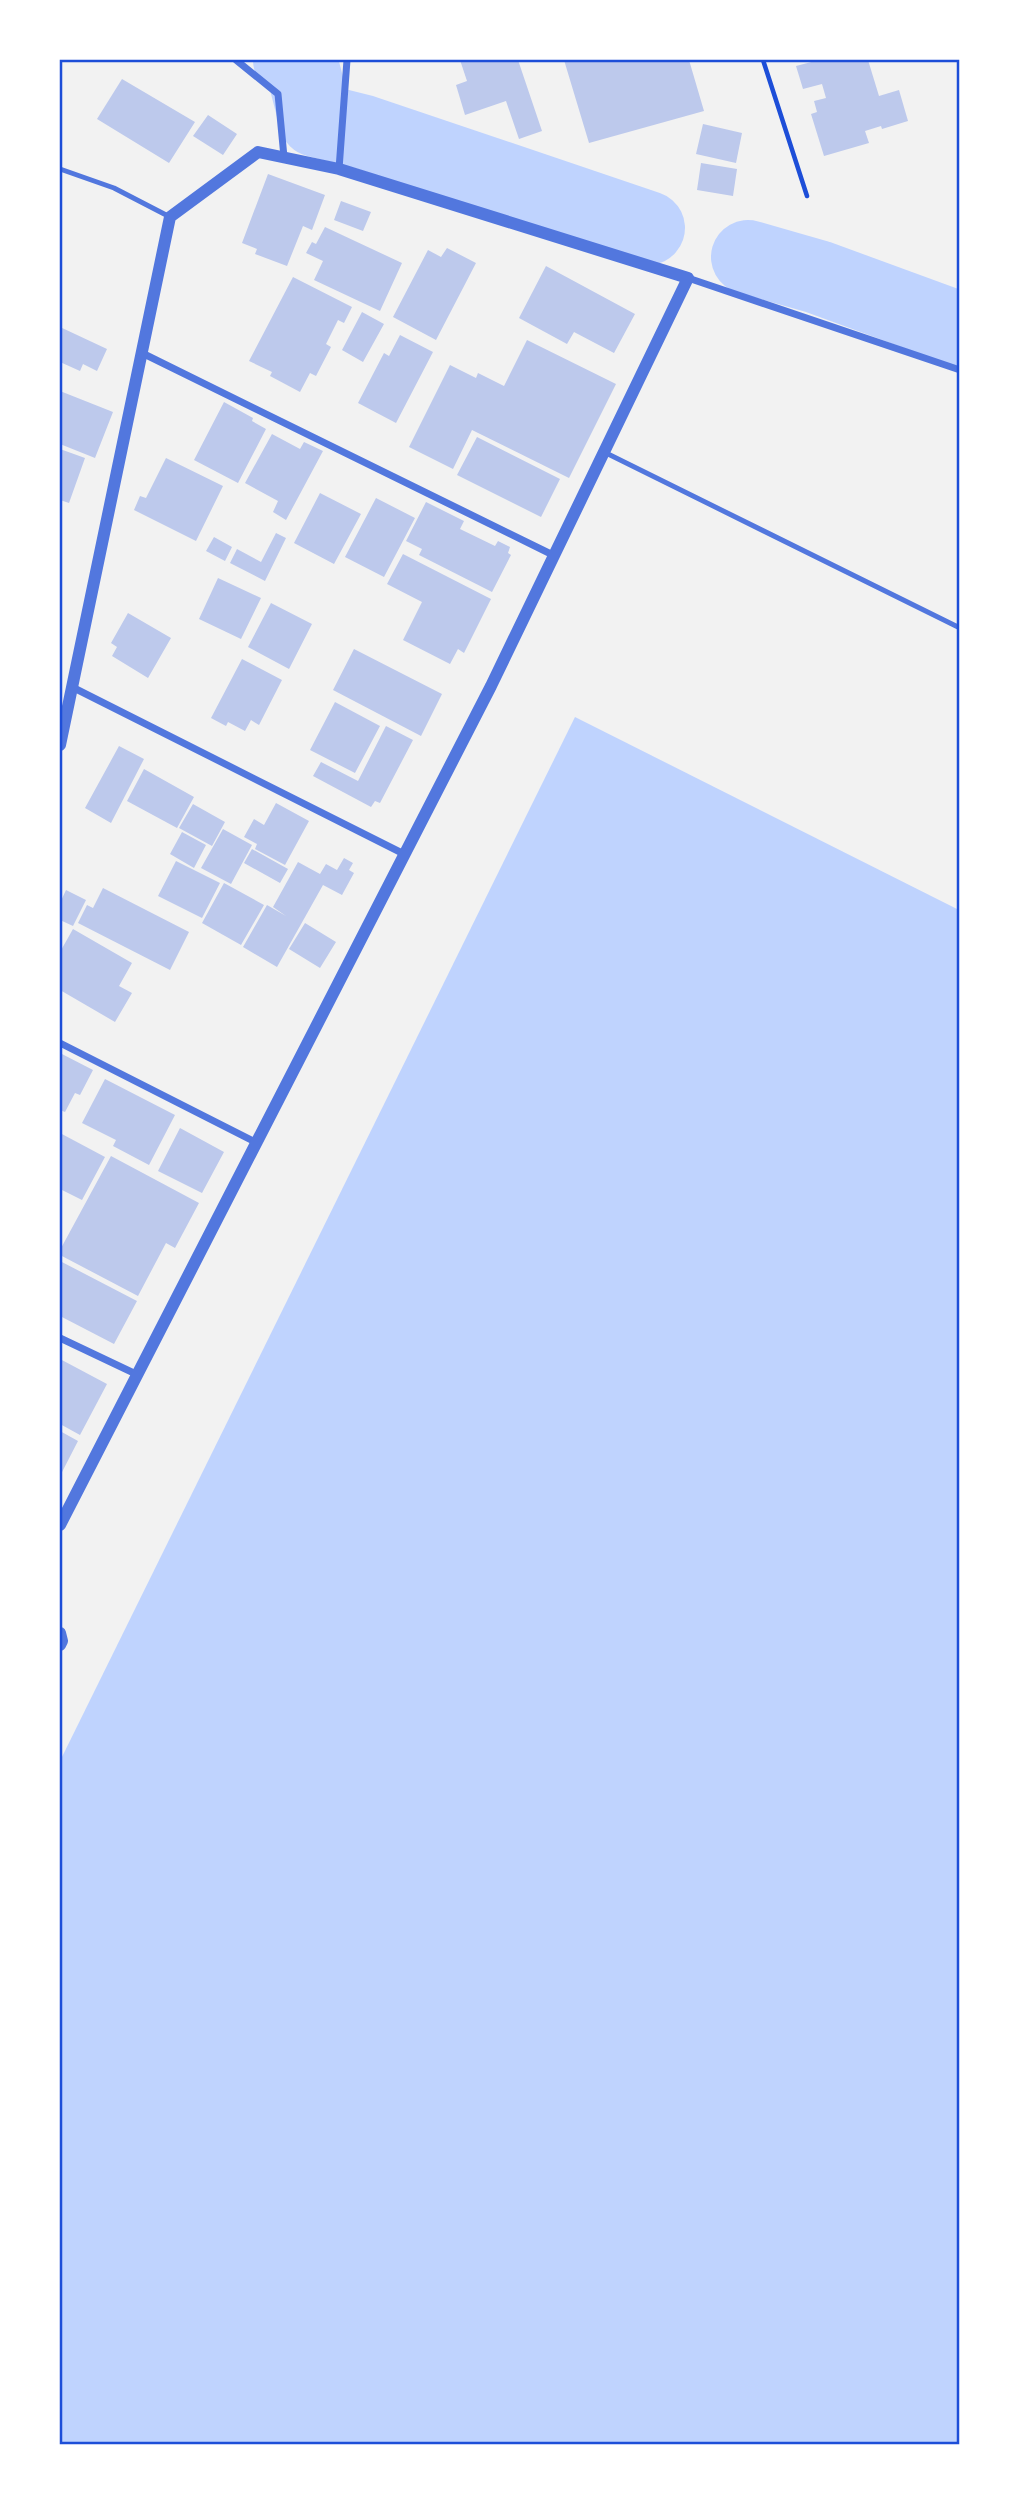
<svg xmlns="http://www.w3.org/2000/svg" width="1019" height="2504" viewBox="0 0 1019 2504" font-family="Karla,sans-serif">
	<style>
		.water { fill: #bfd3fe }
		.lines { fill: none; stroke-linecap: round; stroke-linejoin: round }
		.river { stroke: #bfd3fe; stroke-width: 74 }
		.building { fill: #bdc9ec }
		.path { stroke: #1d4ed8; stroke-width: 4.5 }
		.service { stroke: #5277de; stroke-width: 5 }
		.minor { stroke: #5277de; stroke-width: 7 }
		.tertiary { stroke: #5277de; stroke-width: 12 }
		.neatline { fill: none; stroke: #1d4ed8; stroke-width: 2.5 }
	</style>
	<rect width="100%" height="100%" fill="#f2f2f2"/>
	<path class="water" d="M575,717L959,910V2444H60V1761Z"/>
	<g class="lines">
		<path class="river" d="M290,60L303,70L316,120L364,132L648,228
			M748,257L818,277L960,329"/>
	</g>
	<path class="building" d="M460,60H518L542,131L519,139L506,101L465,115L456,85L467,81Z
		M564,60H689L704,111L589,143Z
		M819,60H868L879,96L899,90L908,121L882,129L881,126L865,131L869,143L824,156L811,114L817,112L814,101L826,98L822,84L803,89L796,66Z
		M122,79L195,122L169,163L97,119Z
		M208,115L237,134L223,155L193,136Z
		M703,124L742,133L736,163L696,154Z
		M701,163L737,169L733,196L697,190Z
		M268,174L325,195L312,230L303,226L287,266L255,254L257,249L242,243Z
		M341,201L371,212L363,231L334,220Z
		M325,227L402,263L380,311L314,280L323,261L306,253L312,242L316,244Z
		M447,248L476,263L436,340L393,317L428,250L441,257Z
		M546,266L635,314L614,353L574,332L567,344L519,318Z
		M293,277L352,307L344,323L338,320L326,344L331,347L316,376L310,373L300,392L270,376L272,372L249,361Z
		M362,312L384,324L363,362L342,350Z
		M60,327L107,349L97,371L83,364L80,371L60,362Z
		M400,335L433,352L396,423L358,403L384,353L389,356Z
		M527,340L616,384L569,478L472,430L453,469L409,447L450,365L476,378L478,373L504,386Z
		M60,391L113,412L95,458L60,444Z
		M224,402L253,418L252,421L266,429L238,483L194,460Z
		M272,434L300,449L304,442L323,451L286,520L273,512L278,501L245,483Z
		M477,437L560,479L541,517L457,475Z
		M60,449L85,458L69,503L60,500Z
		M166,458L223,486L196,541L134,510L140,496L146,498Z
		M320,493L361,514L334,564L294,543Z
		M376,498L415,518L384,577L345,557Z
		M426,502L464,521L460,529L495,546L498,541L510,547L508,553L511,555L492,592L419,555L422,549L406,541Z
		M276,533L286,538L265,581L230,563L237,549L261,562Z
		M214,537L232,547L225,561L206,551Z
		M403,554L491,599L464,653L458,649L450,664L403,640L422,602L387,584Z
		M218,578L261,598L241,639L199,619Z
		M271,603L312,624L289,669L248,647Z
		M128,613L171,638L148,678L112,656L117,647L111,643Z
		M354,649L442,694L421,736L333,690Z
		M242,659L282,680L259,725L251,720L245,731L228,722L226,726L211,718Z
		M335,702L380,726L355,773L310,750Z
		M386,726L413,740L380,803L375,801L371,807L313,776L321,762L358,781Z
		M119,746L144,759L111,823L85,808Z
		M144,769L194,797L177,828L127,801Z
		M276,803L309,821L285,865L255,849L257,844L244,837L254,819L264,825Z
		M193,804L225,822L212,846L179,828Z
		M223,829L252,845L231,884L201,868Z
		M182,832L206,845L194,868L170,854Z
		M252,849L288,869L280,883L244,863Z
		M344,858L353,863L349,870L354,873L342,895L323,885L277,967L243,947L267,905L286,916L273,907L298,862L320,874L326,864L337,870Z
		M176,861L220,883L202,918L158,896Z
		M224,883L264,905L241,945L202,923Z
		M103,888L189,932L170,970L78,923L87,905L93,908Z
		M66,890L86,900L73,926L60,920V903Z
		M305,923L336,942L320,968L289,949Z
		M73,929L132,963L119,986L132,993L115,1022L60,990V952Z
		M60,1053L93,1070L80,1095L75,1093L65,1112L60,1110Z
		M105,1079L175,1115L149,1165L113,1146L116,1140L82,1123Z
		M180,1128L224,1152L202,1193L158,1171Z
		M60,1133L105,1157L82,1200L60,1189Z
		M111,1156L199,1203L175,1248L166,1243L138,1296L60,1255V1250Z
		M60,1261L137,1301L114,1344L60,1316Z
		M60,1359L107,1384L80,1435L60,1424Z
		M60,1431L78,1441L60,1476Z"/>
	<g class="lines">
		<path class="path" d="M763,60L807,196"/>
		<path class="service" d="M60,169L114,188L170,217
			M604,452L960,628"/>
		<path class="minor" d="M236,60L278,94L284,157
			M339,169L347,60
			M688,278L960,370
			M142,353L555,556
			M72,687L404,854
			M60,1043L257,1143
			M60,1338L138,1375"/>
		<path class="tertiary" d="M60,745L170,217L258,152L339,169L688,278L491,686L60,1525
			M60,1633L62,1641L60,1645"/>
	</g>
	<rect width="1019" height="2504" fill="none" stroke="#ffffff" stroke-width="122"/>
	<rect x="61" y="61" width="897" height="2382" class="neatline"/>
</svg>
